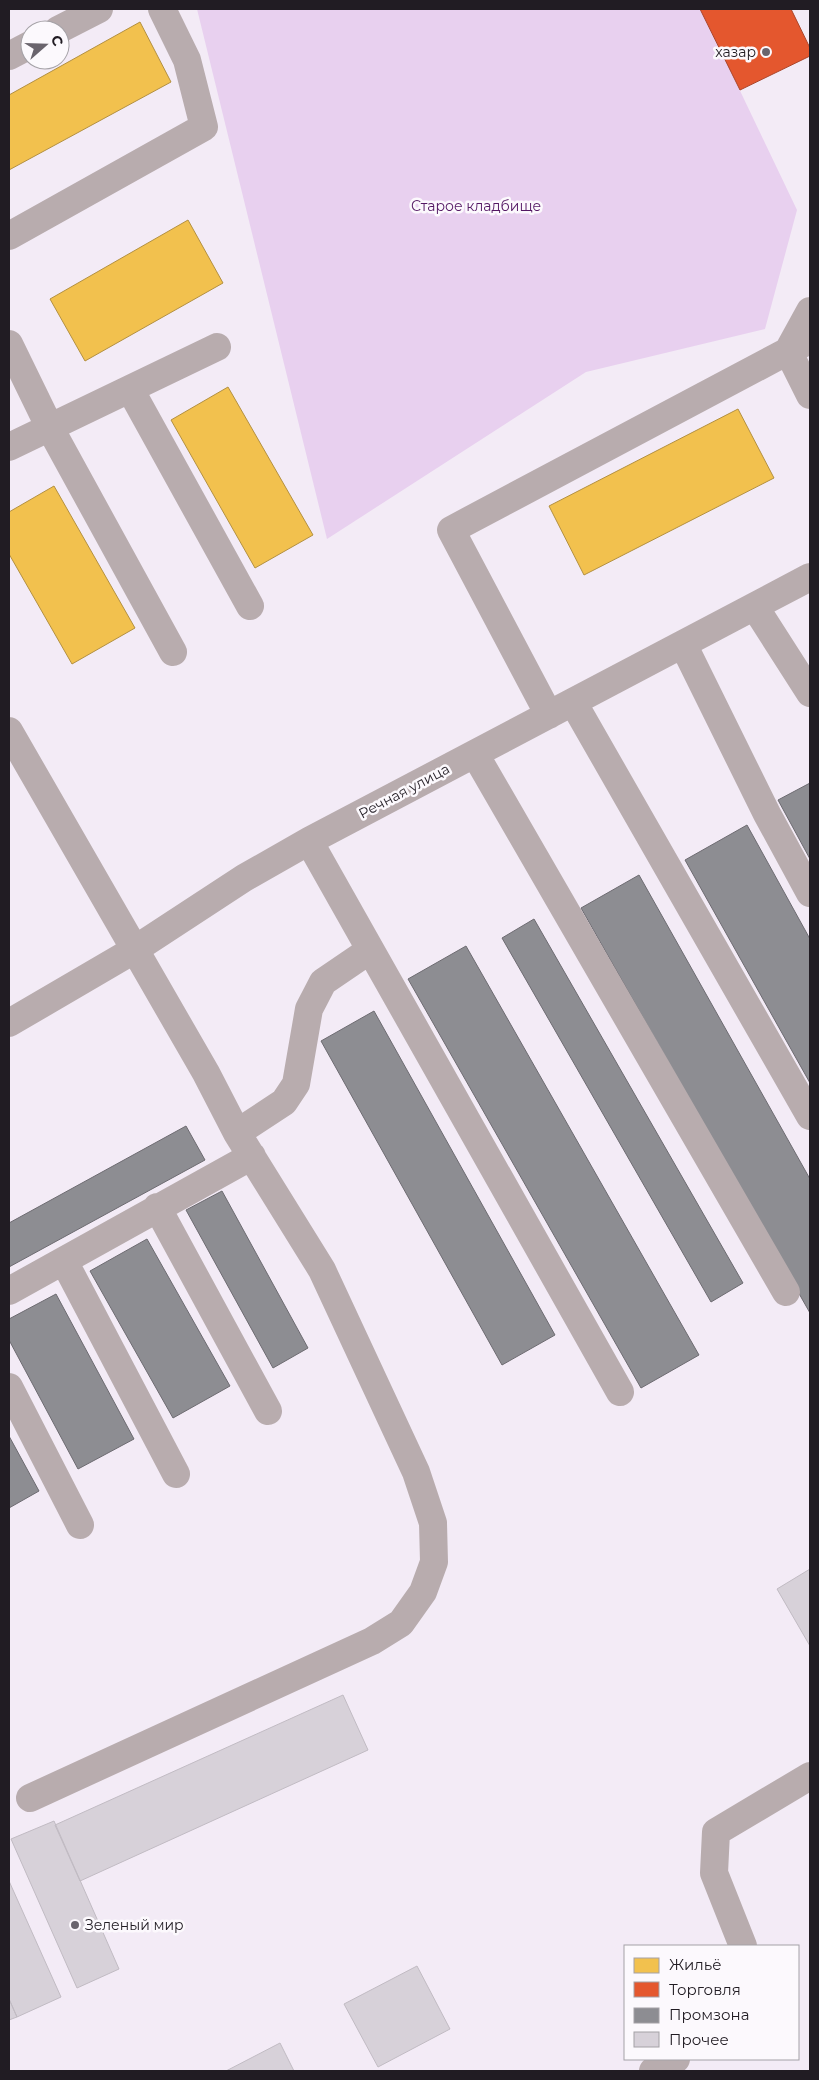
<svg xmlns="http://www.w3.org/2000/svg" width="819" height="2080" viewBox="0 0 819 2080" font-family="Montserrat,sans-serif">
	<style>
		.green { fill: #e8d0ef }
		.homes { fill: #f2c14e; stroke: #b39041 }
		.shops { fill: #e4572e; stroke: #aa452b }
		.industry { fill: #8d8d92; stroke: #6d6b71 }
		.building { fill: #d7d1d9; stroke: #c1bbc3 }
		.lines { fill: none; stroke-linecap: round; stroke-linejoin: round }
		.minor { stroke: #b8acae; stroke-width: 28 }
		.poi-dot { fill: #6a646d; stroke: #fcf9fd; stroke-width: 2 }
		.labels { text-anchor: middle; stroke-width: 5; stroke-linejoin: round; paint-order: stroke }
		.poi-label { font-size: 14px; fill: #211c23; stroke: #fcf9fd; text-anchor: end }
		.park-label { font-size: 14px; fill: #541864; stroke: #fcf9fd }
		.street-label { font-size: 14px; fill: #211c23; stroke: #fcf9fd }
	</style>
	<rect width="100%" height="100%" fill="#f3ebf6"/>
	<path class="green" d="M197,9H701L797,210L765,329L586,372L327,539Z"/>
	<path class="homes" d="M140,22L171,82L9,170V95Z
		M188,220L223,283L85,361L50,299Z
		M228,387L313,535L255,568L171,420Z
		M738,409L774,478L584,575L549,506Z
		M54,486L135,628L72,664L9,554V512Z"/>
	<path class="shops" d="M700,9H791L810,48V56L740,90Z"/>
	<path class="industry" d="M810,783V859L778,800Z
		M747,825L810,939V1083L685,860Z
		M639,875L810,1179V1313L581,908Z
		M534,919L743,1283L711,1302L502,938Z
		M466,946L699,1355L641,1388L408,979Z
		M374,1011L555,1335L502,1365L321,1041Z
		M186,1126L205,1160L9,1267V1223Z
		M222,1191L308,1348L273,1368L186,1210Z
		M147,1239L230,1386L173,1418L90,1271Z
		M56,1294L134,1439L78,1469L9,1340V1319Z
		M9,1436L39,1491L9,1508Z"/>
	<path class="building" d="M810,1569V1646L777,1589Z
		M343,1695L368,1750L80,1881L55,1825Z
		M54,1821L119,1969L77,1988L11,1839Z
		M9,1881L61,1997L17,2017L9,1999Z
		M417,1966L450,2029L378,2067L344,2004Z
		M9,1999L17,2017L9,2020Z
		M280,2043L294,2071H226Z"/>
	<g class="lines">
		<path class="minor" d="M58,30L99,9
			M9,56L30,45
			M9,236L204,127L187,60L162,9
			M804,343L788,351L810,395
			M9,344L49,426L173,652
			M130,389L250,606
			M9,447L217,347
			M755,607L810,693
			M683,644L767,814L810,893
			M573,702L810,1116
			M549,715L451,530L788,351L810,311
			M9,731L206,1073L237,1133L322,1270L416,1472L433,1523L434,1562L423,1592L401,1623L372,1641L30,1798
			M475,754L786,1292
			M309,841L620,1392
			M9,1023L134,950L244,878L309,841L810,577
			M237,1133L284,1102L296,1084L309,1009L323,982L370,950
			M157,1207L268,1411
			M64,1261L176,1474
			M9,1291L252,1156
			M9,1387L80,1525
			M743,1946L714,1873L716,1832L810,1776
			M653,2071L676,2059"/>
	</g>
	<g class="poi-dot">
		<circle cx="766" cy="52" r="5"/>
		<circle cx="75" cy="1925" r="5"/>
	</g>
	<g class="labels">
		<g class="poi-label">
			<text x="756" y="57">хазар</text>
			<text x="85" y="1930" text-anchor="start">Зеленый мир</text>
		</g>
		<g class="park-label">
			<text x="476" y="211">Старое кладбище</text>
		</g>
		<g class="street-label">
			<text transform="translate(404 791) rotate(-28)" y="5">Речная улица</text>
		</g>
	</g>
	<rect width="819" height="2080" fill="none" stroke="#211c23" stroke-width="20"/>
	<rect x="624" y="1945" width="175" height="115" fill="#fcf9fd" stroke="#a4a1a6"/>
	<rect x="634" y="1958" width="25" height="15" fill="#f2c14e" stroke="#a4a1a6"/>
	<text x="669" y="1970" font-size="15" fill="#211c23">Жильё</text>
	<rect x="634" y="1982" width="25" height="15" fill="#e4572e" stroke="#a4a1a6"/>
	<text x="669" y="1995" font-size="15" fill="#211c23">Торговля</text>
	<rect x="634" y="2008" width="25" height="15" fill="#8d8d92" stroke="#a4a1a6"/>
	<text x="669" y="2020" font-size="15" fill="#211c23">Промзона</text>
	<rect x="634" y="2032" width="25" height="15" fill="#d7d1d9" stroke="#a4a1a6"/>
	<text x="669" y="2045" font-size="15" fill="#211c23">Прочее</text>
	<g transform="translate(45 45) rotate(70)"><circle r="24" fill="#fcf9fd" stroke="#a4a1a6"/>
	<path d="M0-4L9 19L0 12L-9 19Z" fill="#6a646d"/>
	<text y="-8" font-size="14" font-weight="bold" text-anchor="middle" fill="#211c23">С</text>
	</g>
</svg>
